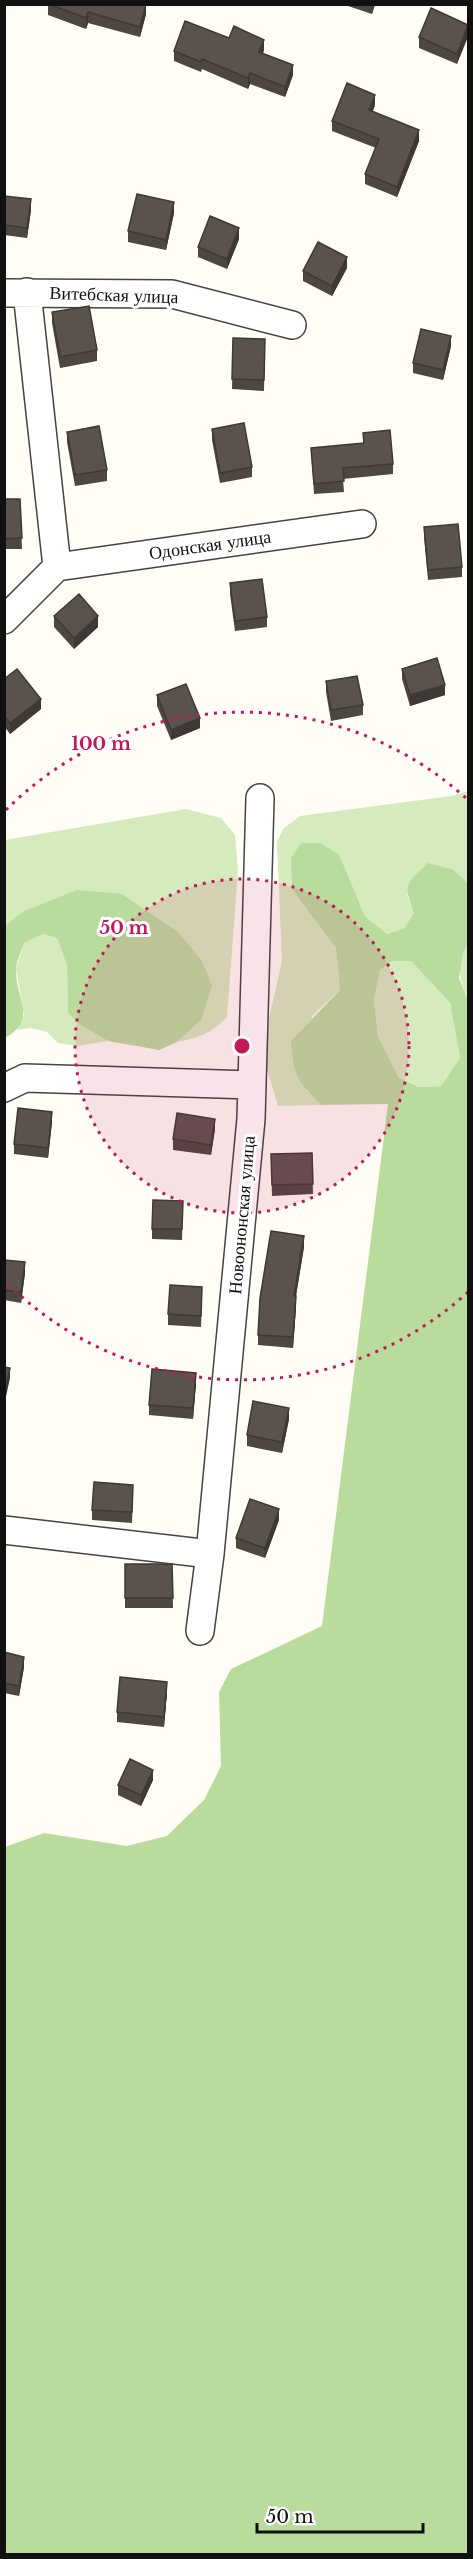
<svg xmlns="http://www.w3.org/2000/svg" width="473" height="2559" viewBox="0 0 473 2559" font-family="'Libre Baskerville',serif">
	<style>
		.green { fill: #d5ebbd }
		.forest { fill: #b9dc9c; fill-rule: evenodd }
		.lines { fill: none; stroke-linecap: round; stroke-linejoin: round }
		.minor-casing { stroke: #444; stroke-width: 30 }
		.minor { stroke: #fff; stroke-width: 27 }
		.wall { fill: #4d4742 }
		.shaded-wall { fill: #3f3936 }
		.building { fill: #5a524d; stroke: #3f3936; stroke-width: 1.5 }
		.ring { fill: none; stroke: #c2185b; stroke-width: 3; stroke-dasharray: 3 6 }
		.labels { text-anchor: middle; stroke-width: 6; stroke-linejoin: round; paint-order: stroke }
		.street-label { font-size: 18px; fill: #111; stroke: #fff }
		.centre { fill: #c2185b; stroke: #fff; stroke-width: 3 }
		.ring-label { font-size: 18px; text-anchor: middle; font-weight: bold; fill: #c2185b; stroke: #fff; stroke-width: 6; stroke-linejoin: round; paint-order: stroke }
	</style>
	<rect width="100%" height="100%" fill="#fffdf5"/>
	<path class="green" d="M468,791V883L454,870L407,895L414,913L404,928L387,934L365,916L339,854L320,843V925L336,948L340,990L312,1016L306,1090L321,1105L278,1106L265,1063V1036L282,961L277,841L284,828L300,816L451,796Z
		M186,809L221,818L235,835L238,871L227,1017C212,1033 199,1038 177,1042L201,1020L22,912L5,926V840Z
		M43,934L57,938L67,965L68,1013L79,1024L108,1041L77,1046L58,1043L47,1032L31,1028L17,1030L24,1015L16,969L24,943Z
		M468,944V1001C459,978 456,967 468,944Z
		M392,961H411L450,1003L460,1058L441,1086L419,1087L399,1078L378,1036L374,1000L380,970Z"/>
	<path class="forest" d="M301,843H320L339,854L365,916L387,934L404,928L414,913C403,885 406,883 428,863L454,870L468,883V944L463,954L459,978L468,1001V2554H5V1847L44,1833L127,1846L167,1836L204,1800L221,1766L219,1692L231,1669L322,1626L388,1104L321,1105C296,1080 294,1075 291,1041L340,990L336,948L292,889L291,858ZM392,961H411L450,1003L460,1058L441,1086L419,1087L399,1078L378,1036L374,1000L380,970Z
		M77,890L122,894L178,932L202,961L212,986L201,1020L177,1042L159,1050L108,1041L79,1024L68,1013L67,965L57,938L43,934L24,943C21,952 16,962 16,971C16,1000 38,1019 5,1038V926L22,912Z"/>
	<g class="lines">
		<defs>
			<path id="minor" d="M4,293L172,294L292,325
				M57,567L362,524
				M4,620L57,567L27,292
				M4,1088L25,1078L252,1085
				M4,1530L210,1554
				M200,1631L210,1554L251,1119L260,798"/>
		</defs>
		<use href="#minor" class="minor-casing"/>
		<use href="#minor" class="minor"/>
	</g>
	<path class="wall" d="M48,4L146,14L140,37L88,23L86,29L48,15Z
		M342,4H375L372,14Z
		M468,25L457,64L419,48V37Z
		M229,38L264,50L263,53L293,75L285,97L250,84L248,89L202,69L201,72L174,61V51Z
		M375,105L373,111L419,141L397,197L365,184V174L376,148L332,131V121Z
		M4,196L31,210L27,238L4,235Z
		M174,213L166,250L128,242V231Z
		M239,239L227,269L198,257V247Z
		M347,268L332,296L303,281V271Z
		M52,312L97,350V361L60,368L52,323Z
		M233,338L265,339L264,391L232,389Z
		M451,346L443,380L413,373V363Z
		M212,429L252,467V477L220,483L212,440Z
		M67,432L107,470V481L75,486L67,442Z
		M363,433L393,464V474L343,479L344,492L314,494L311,448L363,443Z
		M4,499H20L22,549H4Z
		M424,527L462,567V577L428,580L424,537Z
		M230,583L267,617V627L235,631L230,594Z
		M54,616L98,627L74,649L54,627Z
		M402,669L445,695L410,706L402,679Z
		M4,679L41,709L10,734L4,726Z
		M326,681L363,705V715L331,721L326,692Z
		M157,695L200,728L171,740L157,706Z
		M52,1122L48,1158L14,1154V1144Z
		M215,1129L211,1155L173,1150V1139Z
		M312,1153L313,1194L272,1196L271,1154Z
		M183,1201L182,1240L152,1239V1229Z
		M304,1247L296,1296V1307L293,1348L258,1345V1335Z
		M4,1260L25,1273L21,1303L4,1300Z
		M202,1298L201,1327L168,1325V1314Z
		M196,1383L193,1419L149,1415V1405Z
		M289,1419L282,1453L247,1446V1435Z
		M133,1495L132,1523L92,1520V1510Z
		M279,1520L265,1558L236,1548V1538Z
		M125,1564H172L173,1608H125Z
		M4,1652L24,1667L19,1696L4,1693Z
		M167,1692L164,1727L117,1722V1712Z
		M153,1780L141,1806L118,1795V1785Z"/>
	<path class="shaded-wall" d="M146,4V14L140,37V27Z
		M372,4H375L372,14Z
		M88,12V23L86,29V18Z
		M468,26V37L457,64V54Z
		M264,40V50L259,62V52Z
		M293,65V75L285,97V87Z
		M250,73V84L248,89V78Z
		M375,95V105L369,120V110Z
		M419,130V141L397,197V187Z
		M31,199V210L27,238V228Z
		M174,202V213L166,250V240Z
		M239,228V239L227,269V259Z
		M347,257V268L332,296V286Z
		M451,336V346L443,380V370Z
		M98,616V627L74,649V638Z
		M445,685V695L410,706V695Z
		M41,699V709L10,734V723Z
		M200,718V728L171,740V730Z
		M52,1112V1122L48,1158V1148Z
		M215,1119V1129L211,1155V1145Z
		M304,1236V1247L294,1307V1296Z
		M25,1262V1273L21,1303V1292Z
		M296,1296V1307L293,1348V1337Z
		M10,1368V1378L4,1406V1395Z
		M196,1373V1383L193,1419V1408Z
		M289,1408V1419L282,1453V1442Z
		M279,1509V1520L265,1558V1548Z
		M24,1657V1667L19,1696V1686Z
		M167,1682V1692L164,1727V1717Z
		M153,1770V1780L141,1806V1795Z"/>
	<path class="building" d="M48,4H146L140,27L88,12L86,18Z
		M431,8L468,25L457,54L419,37Z
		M185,21L229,38L234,26L264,40L259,52L293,65L285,87L250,73L248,78L202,59L201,62L174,51Z
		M347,83L375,95L369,110L419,130L397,187L365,174L379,139L332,121Z
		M137,194L174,202L166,240L128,231Z
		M4,196L31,199L27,228L4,225Z
		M210,216L239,228L227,259L198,247Z
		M318,242L347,257L332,286L303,271Z
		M89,306L97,350L60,357L52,312Z
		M421,329L451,336L443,370L413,363Z
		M233,338L265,339L264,380L232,379Z
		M244,423L252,467L220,473L212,429Z
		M99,426L107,470L75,475L67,432Z
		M390,430L393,464L343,468L344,481L314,484L311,448L364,443L363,433Z
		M4,499H20L22,538L4,539Z
		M458,524L462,567L428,570L424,527Z
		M262,579L267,617L235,621L230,583Z
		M79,594L98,616L74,638L54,616Z
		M437,658L445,685L410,695L402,669Z
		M17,669L41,699L10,723L4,716V679Z
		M357,676L363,705L331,710L326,681Z
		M186,684L200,718L171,730L157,695Z
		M18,1108L52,1112L48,1148L14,1144Z
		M177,1113L215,1119L211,1145L173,1139Z
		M312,1153L313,1184L272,1185L271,1154Z
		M153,1200L183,1201L182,1229H152Z
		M271,1231L304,1236L294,1296H296L293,1337L258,1335L260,1298Z
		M4,1260L25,1262L21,1292L4,1290Z
		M170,1285L202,1287L201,1316L168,1314Z
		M4,1367L10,1368L4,1395Z
		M152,1369L196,1373L193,1408L149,1405Z
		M253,1401L289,1408L282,1442L247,1435Z
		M94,1482L133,1485L132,1512L92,1510Z
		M250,1499L279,1509L265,1548L236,1538Z
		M125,1564H172L173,1598H125Z
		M4,1652L24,1657L19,1686L4,1683Z
		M120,1677L167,1682L164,1717L117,1712Z
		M130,1759L153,1770L141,1795L118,1785Z"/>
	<circle cx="242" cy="1046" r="167" fill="#c2185b" fill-opacity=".12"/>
	<g class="ring">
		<circle cx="242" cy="1046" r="167"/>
		<path d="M468 1292A334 334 0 0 1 6 1282M6 810A334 334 0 0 1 468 800"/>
	</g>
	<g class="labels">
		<g class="street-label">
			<text transform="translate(114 295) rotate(2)" y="6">Витебская улица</text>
			<text transform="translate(210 545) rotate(-8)" y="6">Одонская улица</text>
			<text transform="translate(242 1215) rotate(-85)" y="6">Новоононская улица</text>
		</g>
	</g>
	<circle cx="242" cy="1046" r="9" class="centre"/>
	<g class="ring-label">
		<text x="101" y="750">100 m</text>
		<text x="124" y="934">50 m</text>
	</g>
	<rect width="473" height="2559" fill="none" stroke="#111111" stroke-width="12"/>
	<path d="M257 2523v9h166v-9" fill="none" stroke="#111111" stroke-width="3"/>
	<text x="266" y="2523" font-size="18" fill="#111111" stroke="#ffffff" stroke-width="4.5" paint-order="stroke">50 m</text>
</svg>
